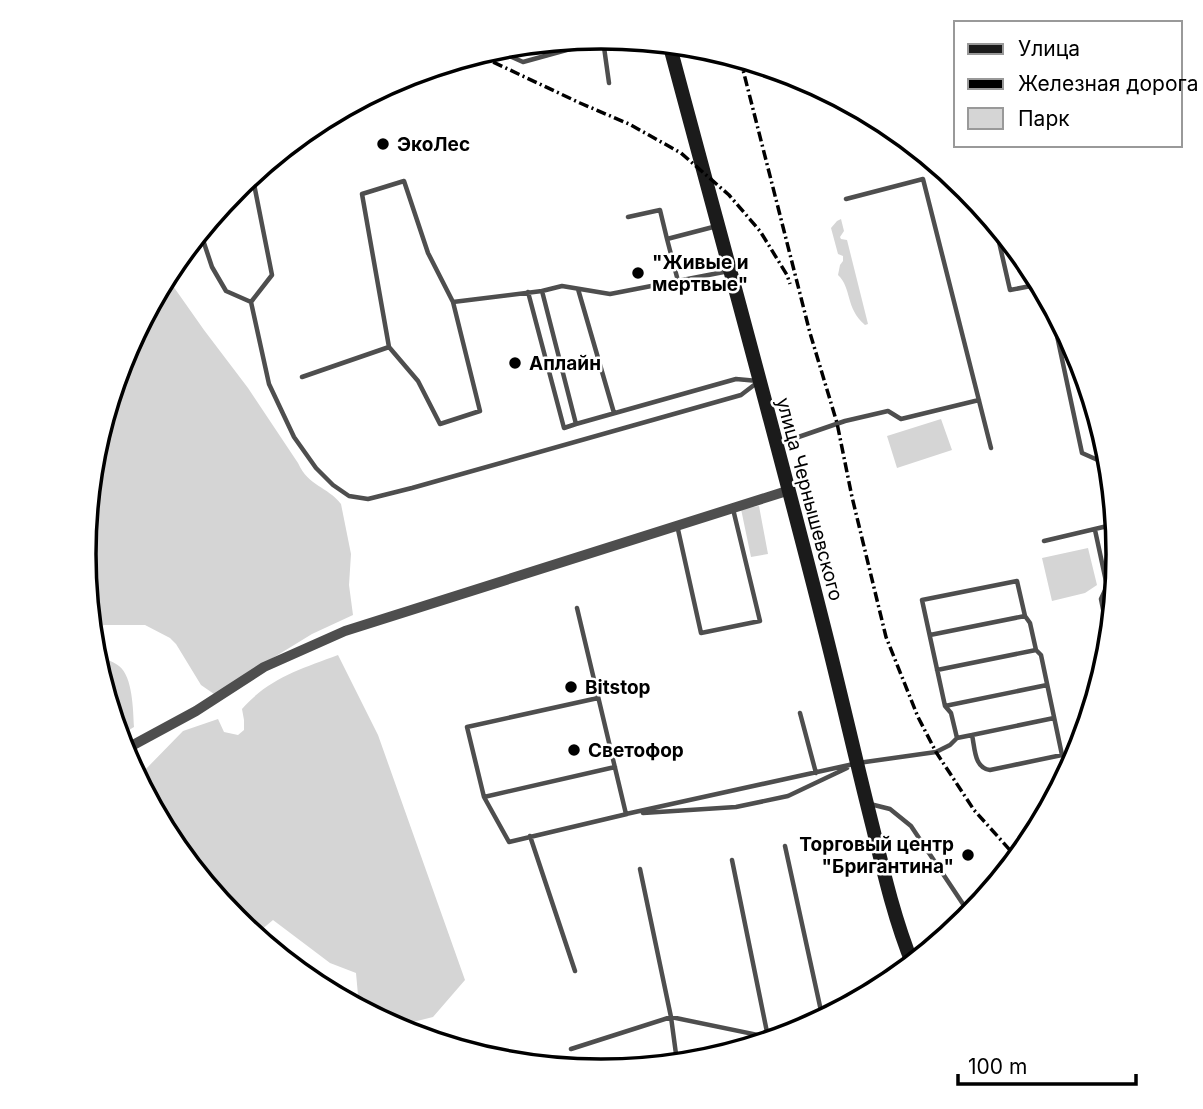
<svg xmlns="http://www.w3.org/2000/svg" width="1203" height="1109" viewBox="0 0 1203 1109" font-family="Inter,sans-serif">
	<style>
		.green { fill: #d5d5d5 }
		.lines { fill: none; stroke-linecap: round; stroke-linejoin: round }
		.lane { stroke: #4e4e4e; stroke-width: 4.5 }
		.street { stroke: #4e4e4e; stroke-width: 10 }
		.secondary { stroke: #1b1b1b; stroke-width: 14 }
		.rail { stroke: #000; stroke-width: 3.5; stroke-dasharray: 10 3.5 2 3.5; stroke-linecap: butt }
		.poi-dot { fill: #000; stroke: #fff; stroke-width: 2.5 }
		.labels { text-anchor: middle; stroke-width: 5; stroke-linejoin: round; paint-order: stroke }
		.poi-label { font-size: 19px; font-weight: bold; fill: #000; stroke: #fff; text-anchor: start }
		.street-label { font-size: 19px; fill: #000; stroke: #fff }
		.rim { fill: none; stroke: #000; stroke-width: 3.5 }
	</style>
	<rect width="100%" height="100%" fill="#fff"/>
	<path class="green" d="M841,219L844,231L840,237L841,239L847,240L868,324L865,325C845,308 852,288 838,275L840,265L843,261V256L838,254L831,228L837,221Z
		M166,276L204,330L248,388L298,463C309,487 327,486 341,504L351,554L349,585L353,615L312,634L214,694L201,685L176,644L170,638L145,625H104L91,632L84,554L94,453L123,356Z
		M941,419L952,450L897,468L887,436Z
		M759,506L768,554L751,557L741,509Z
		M1088,548L1097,585L1085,593L1052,601L1042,558Z
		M94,655C101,658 113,661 119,666C133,677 133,710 134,727L129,730L117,733Z
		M338,655L378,735L465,980L433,1017L393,1027L359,1006L356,973L330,963L273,920L254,936L235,920L171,842L142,788L143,772L183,731L218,719L224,732L238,735L244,730V720L242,709C269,678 301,669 338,655Z"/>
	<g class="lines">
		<path class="lane" d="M603,40L609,83
			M494,49L523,62L610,38
			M846,199L923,179L991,448
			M628,217L660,210L667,239
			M994,220L1010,290L1041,284
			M200,231L212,267L226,291L251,302L269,384L294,437L316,468L333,485L349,496L368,499L412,488L741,395L758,382
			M678,281L667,239L717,226
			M578,289L614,413
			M542,291L576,424L736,379L758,381
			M528,292L564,428L576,424
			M1049,298L1082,453L1100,461L1111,471
			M251,302L272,275L252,174
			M389,347L418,381L440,424L480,411L453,302
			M302,377L389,347L362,194L404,181L428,253L453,302L542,291L562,286L610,294L729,271
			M781,443L845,421L888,411L901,419L979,400
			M677,525L701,633L760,621L733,509
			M1095,530L1107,586L1101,599L1110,644
			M1044,541L1116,524
			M577,608L626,814L858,763L936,752L950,745L957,738L972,735C975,748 974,768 990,770L1062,755L1041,655L1036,650L1030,623L1025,616L1017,581L922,600L945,706L951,713L957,738
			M930,635L1025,616
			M937,670L1036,650
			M598,698L467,727L484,797L615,767
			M945,706L1047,685
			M800,713L816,773
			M972,735L1054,718
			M484,797L509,842L627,814
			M870,804L890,809L911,826L971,916
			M643,813L736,807L788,796L847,768
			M530,836L575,971
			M785,846L823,1020
			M732,860L769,1042
			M640,869L671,1017L676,1054L693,1063
			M571,1049L671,1017L768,1037L790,1036"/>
		<path class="street" d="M121,745L135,744L196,711L264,667L345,631L790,490"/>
		<path class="secondary" d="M669,43C721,238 775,432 824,627C841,694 856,761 873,828C884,874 895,921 913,965"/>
		<path class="rail" d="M476,54L580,103L629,124L681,153L729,195L760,231L787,275L790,284
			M740,58L810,333L837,423L852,497L886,637L918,717L936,752L974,810L1018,859"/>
	</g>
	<g class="poi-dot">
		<circle cx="383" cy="144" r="7"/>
		<circle cx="638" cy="273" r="7"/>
		<circle cx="515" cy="363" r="7"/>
		<circle cx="571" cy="687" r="7"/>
		<circle cx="574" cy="750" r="7"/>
		<circle cx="968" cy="855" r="7"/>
	</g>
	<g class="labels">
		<g class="poi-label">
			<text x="397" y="151">ЭкоЛес</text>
			<text x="652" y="269">"Живые и<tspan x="652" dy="22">мертвые"</tspan></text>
			<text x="529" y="370">Аплайн</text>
			<text x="585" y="694">Bitstop</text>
			<text x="588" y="757">Светофор</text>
			<text x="954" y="851" text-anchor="end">Торговый центр<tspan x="954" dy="22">"Бригантина"</tspan></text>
		</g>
		<g class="street-label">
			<text transform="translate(810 499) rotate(75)" y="7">улица Чернышевского</text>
		</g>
	</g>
	<path d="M0 0H1203V1109H0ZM96 554a505 505 0 1 1 1010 0a505 505 0 1 1-1010 0Z" fill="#fff" fill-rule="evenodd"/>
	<path class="rim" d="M96 554a505 505 0 1 1 1010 0a505 505 0 1 1-1010 0Z"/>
	<rect x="954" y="21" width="228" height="126" fill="#ffffff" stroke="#999999" stroke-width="2"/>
	<rect x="968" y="44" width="35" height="10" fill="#1b1b1b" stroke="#999999" stroke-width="2"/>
	<text x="1018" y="56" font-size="21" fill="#000000">Улица</text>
	<rect x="968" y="79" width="35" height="10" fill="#000000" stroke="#999999" stroke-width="2"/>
	<text x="1018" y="91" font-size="21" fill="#000000">Железная дорога</text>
	<rect x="968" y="108" width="35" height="21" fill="#d5d5d5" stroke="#999999" stroke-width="2"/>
	<text x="1018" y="126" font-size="21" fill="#000000">Парк</text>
	<path d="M958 1074v10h178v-10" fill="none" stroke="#000000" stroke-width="3.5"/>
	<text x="968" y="1074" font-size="21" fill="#000000" stroke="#ffffff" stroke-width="5" paint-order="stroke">100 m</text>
</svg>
